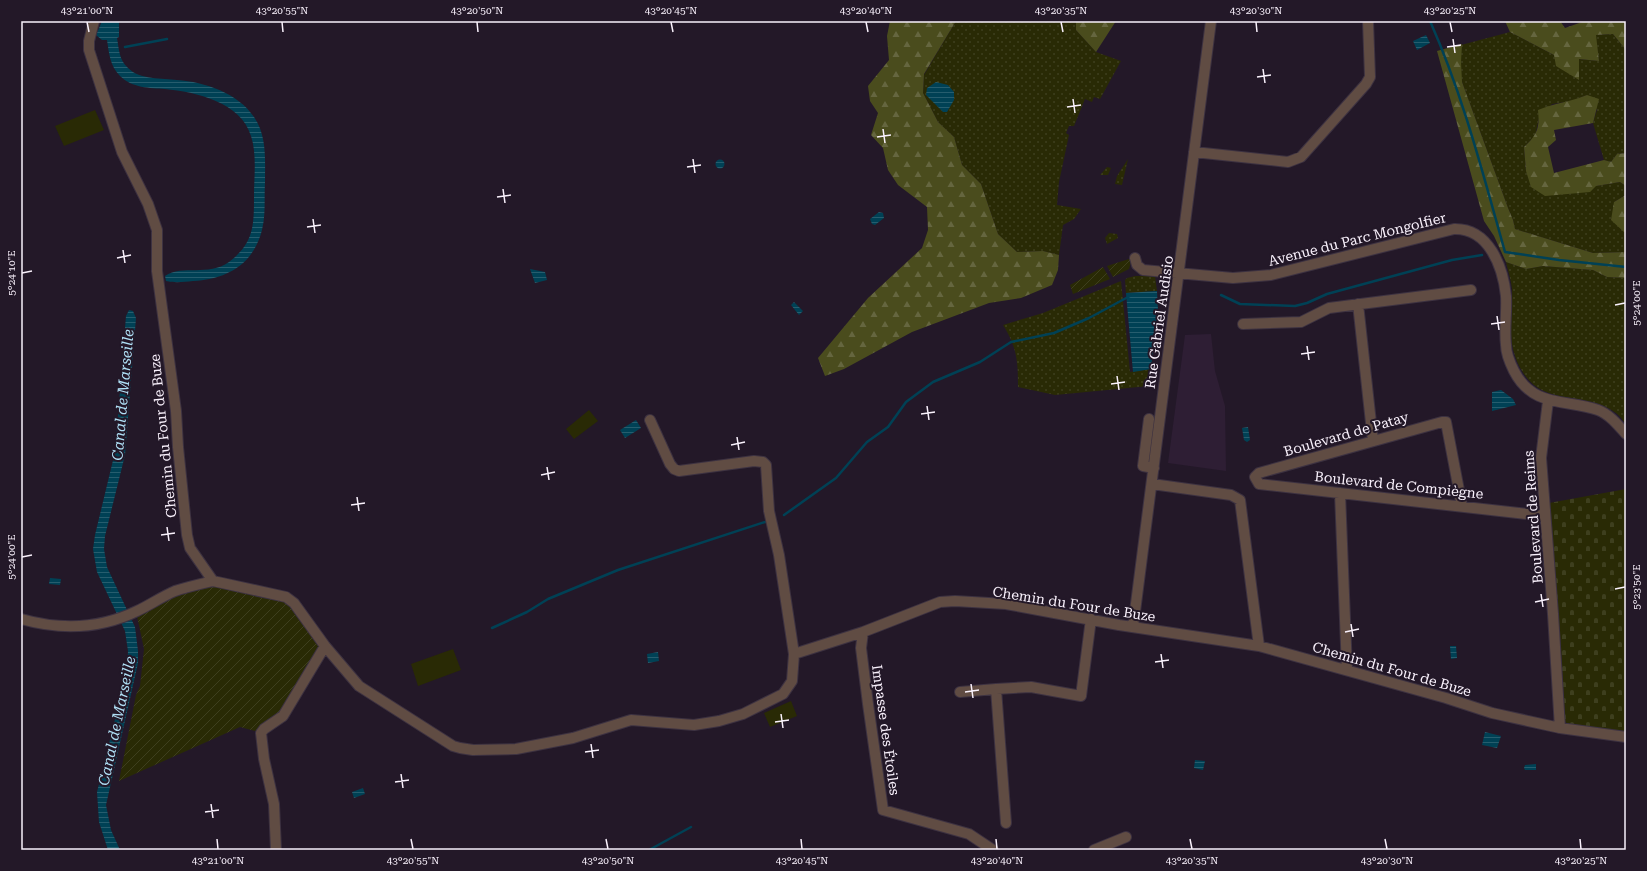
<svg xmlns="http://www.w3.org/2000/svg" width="1647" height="871" viewBox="0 0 1647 871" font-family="'Roboto Serif',serif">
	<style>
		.built { fill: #2e1e34 }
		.grass { fill: url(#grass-dots) }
		.forest { fill: url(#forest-firs) }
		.cemetery { fill: url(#cemetery-stones) }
		.garden { fill: url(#garden-furrows) }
		.pitch { fill: #292a05 }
		.water { fill: url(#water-rules) }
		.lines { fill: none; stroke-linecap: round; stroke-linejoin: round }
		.stream { stroke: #004155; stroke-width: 2.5 }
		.street-casing { stroke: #3d3241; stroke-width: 12 }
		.street { stroke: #604c43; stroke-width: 10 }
		.ticks { fill: none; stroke: #f9f1fc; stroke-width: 1.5 }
		.labels { text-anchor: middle; stroke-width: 4; stroke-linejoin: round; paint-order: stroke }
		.street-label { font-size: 14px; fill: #f9f1fc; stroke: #231828 }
		.water-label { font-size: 15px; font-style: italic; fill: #afdff5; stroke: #231828 }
		.neatline { fill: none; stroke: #f9f1fc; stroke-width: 1.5 }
		.ticks-label { font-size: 10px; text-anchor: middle; fill: #f9f1fc }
	</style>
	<defs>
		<pattern id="grass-dots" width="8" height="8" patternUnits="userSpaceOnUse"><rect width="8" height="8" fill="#292a05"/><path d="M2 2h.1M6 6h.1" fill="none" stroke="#3e3f1e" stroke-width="1.8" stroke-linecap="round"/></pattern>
		<pattern id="forest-firs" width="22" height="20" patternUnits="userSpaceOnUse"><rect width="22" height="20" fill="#4a4c1d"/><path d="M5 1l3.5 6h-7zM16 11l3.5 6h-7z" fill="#65663f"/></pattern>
		<pattern id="cemetery-stones" width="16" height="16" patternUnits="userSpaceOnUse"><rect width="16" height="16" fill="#292a05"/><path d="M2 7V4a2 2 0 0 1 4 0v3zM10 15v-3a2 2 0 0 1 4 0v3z" fill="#3e3f1e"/></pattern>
		<pattern id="garden-furrows" width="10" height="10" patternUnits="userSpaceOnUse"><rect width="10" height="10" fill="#292a05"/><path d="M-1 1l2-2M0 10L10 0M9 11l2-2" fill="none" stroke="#3e3f1e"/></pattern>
		<pattern id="water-rules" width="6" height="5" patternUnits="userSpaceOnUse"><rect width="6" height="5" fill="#004155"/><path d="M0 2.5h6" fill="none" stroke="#265d6e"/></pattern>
	</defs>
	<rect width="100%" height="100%" fill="#231828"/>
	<path class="built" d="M1211,334L1215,371L1225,406L1226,471L1168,463L1185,335Z"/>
	<path class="grass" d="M956,21H1076V30L1096,52L1121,61L1100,99L1094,97L1092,102L1085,99L1074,126H1069L1066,133L1069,135L1059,182L1057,205L1081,209L1074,219L1063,225L1059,255L1043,251L1017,252L998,234L981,184L962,165L954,137L938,122L923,93L924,75Z
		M1510,32L1554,55L1579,80V59L1599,61L1595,35L1613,34L1626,50V153L1617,154L1611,162L1604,160L1593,123L1597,110L1587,95L1572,101L1552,104L1539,118L1535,136L1524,147L1526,171L1596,186L1620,182L1626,186V195L1614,202L1624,231H1626V252L1593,253L1515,229L1513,220L1508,208L1462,82L1446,49Z
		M1128,159L1122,185L1115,184L1117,176Z
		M1107,167L1111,168L1108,175H1100Z
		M1109,233L1117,234L1118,238L1107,244L1105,238Z
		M1506,262L1526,269L1543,266L1593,270L1607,277L1626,278V424C1623,421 1620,416 1616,413C1582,387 1535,413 1515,356C1507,334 1513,311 1512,289C1511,280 1508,271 1506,262Z
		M1135,276H1155L1157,291L1126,293L1125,280L1127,278Z
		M1121,281L1130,372L1151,369L1149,386L1055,395L1018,387C1018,361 1017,347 1003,325L1043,313Z"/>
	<path class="forest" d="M890,21H956L924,74L923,93L938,122L954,137L962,165L981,184L998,234L1017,252L1043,251L1059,255L1058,270L1052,285L1021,298L989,303L912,332L844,369L825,376L818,358L868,298L922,248L928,230L927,207L898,185L888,170L883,148L871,135L878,113L870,101L868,86L889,60L887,36Z
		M1076,21H1116L1096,52L1076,30Z
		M1505,21H1560L1565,28L1585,21H1626V50L1613,34L1596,35L1599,61L1579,59V80L1556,66L1554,55L1510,32Z
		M1462,44L1461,62L1462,82L1508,208L1513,220L1515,229L1593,253L1626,252V278L1607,277L1593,270L1543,266L1526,269L1506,262L1494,236L1484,221L1437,51Z
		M1587,95L1599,99L1593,123L1554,130L1556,140L1548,147L1554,173L1604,160L1611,162L1617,154L1626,153V186L1620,182L1596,186L1590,192L1545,196L1531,187L1526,171L1524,147C1537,135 1540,128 1538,110C1554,103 1571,102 1587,95Z
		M1626,195V231L1624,232L1611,220L1614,202Z"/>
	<path class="cemetery" d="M1626,489V733L1569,726L1565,721L1560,636L1549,503Z"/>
	<path class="garden" d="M1132,258L1129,269L1113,277L1107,266Z
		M1103,267L1110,279L1073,294L1070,285Z
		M207,586H222L287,601L320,643V651L281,714L271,721L264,723L265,725L255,731L240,727L119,781L136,695L140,686L144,649L137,616H140L149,611L150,606L170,596Z"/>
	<path class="pitch" d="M95,110L104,130L64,146L55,126Z
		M589,410L598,421L574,439L566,429Z
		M453,649L461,670L418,686L411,664Z
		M791,701L797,716L770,727L764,713Z"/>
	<path class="water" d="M102,21H119V37L117,38C119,49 119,60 128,68C140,80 162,78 177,80C205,82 238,93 254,117C267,136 265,159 265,182C264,198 266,214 262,230C253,265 227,279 193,281C183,282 175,283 166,281L165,276C183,264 208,277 229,262C254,243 254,226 254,196C254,177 257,154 251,136C241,102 196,92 165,89C150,88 132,88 120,76C110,66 109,53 107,40H102L96,35Z
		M1426,35L1430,43L1417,50L1413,41Z
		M936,82L948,85L954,92V100L947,112H943L926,95L927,88Z
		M715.5 164a4.5 4.5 0 1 1 9 0a4.5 4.5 0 1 1-9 0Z
		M879,212L883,213L884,218L875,225L872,224L870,219Z
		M530,269L545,272L547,280L535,283Z
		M1157,291L1158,311L1151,369L1133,372L1126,293Z
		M794,302L803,311L799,315L791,305Z
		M129,310L133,311L136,318L125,455L105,536L104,549L107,567L135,627L138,651V663L106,805L111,830L120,850H108L99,822L97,792L127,671L128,651L125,631L97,572L93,549L95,535L115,452L126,316Z
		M1501,390L1513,399L1516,405L1492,411V392Z
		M636,420L641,428L625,438L620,430Z
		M1248,427L1250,440L1247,442L1244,440L1242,428Z
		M50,578L61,579L60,585L49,584Z
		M1450,646H1456L1457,658L1451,659Z
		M658,652L659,661L648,663L647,654Z
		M1485,732L1501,736L1497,748L1482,745Z
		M1195,760L1205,761L1203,770L1194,768Z
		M1536,764V770H1525L1524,768L1525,765Z
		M363,788L365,794L354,798L352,792Z"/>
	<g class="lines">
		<path class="stream" d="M1430,21C1463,95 1483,174 1505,252L1559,260L1626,267
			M125,47L167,39
			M1221,295L1240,304L1295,306L1307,303L1327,294L1452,260L1482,255
			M784,515L836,478L867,442L888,427L906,402L933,382L980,362L1011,342L1054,333L1089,318L1130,296
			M492,628L527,612L548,599L618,570L768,521
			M649,850L691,827"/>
		<defs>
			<path id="street" d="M94,21L89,41V50L122,152L148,204L157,230V271L176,411L178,447L187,535L190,548L213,581L286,597L294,603L325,646L359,686L453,746L460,748L473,750L516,749L573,738L631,720L694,725L719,721L743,714L783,694L792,681L794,654L779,555L769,511L766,465L763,462L754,461L679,471L674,469L670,464L650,420
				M1194,152L1288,162L1301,157L1366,84L1370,77L1368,21
				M1135,258L1137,265L1143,270L1233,278L1271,275L1454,229C1489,228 1503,267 1506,296C1507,312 1504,329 1506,345C1506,354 1510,363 1514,371C1533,408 1566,399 1598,410C1609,414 1618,425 1626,434
				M1358,304L1373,441
				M1243,324L1301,322L1329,308L1471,290
				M1548,401L1541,458L1553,614L1560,728
				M1149,419L1143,466L1154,468
				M1152,484L1231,495L1240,500L1259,646
				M1340,493L1347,670
				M1462,506L1446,422H1442L1259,473L1255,477L1259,484L1545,516
				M21,619C60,630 100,629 137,611C150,605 161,597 175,591C187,587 200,584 213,581
				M1133,627L1211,21
				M863,632L861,648L868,704L883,810L969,834L993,850
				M794,654L863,632L940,602L955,601L1006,604L1119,625L1259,646L1446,698L1492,713L1560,728L1626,737
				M960,692L996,689
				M1006,823L996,689L1031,687L1081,696L1091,619
				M276,850L274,804L264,759L261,733L264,729L283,716L325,646
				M1094,850L1126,837"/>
		</defs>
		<use href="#street" class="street-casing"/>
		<use href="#street" class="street"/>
	</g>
	<path class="ticks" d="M87,22L89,32M282,22L283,32M477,22L478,32M671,22L673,32M866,22L868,32M1061,22L1063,32M1256,22L1257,32M1450,22L1452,32M1453,39L1455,53M1447,47L1461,45M1263,69L1265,83M1257,77L1271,75M1073,99L1075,113M1067,107L1081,105M883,129L885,143M877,137L891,135M693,159L695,173M687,167L701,165M503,189L505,203M497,197L511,195M313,219L315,233M307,227L321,225M123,250L125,263M117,258L131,255M22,273L32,271M1615,305L1625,303M1497,316L1499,330M1491,324L1505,322M1307,346L1309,360M1301,354L1315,352M1117,376L1119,390M1111,384L1125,382M927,406L929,420M921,414L935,412M737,437L739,450M731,445L745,442M547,467L549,480M541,475L555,472M357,497L359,511M351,505L365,503M167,527L169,541M161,535L175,533M22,557L32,555M1615,589L1625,587M1541,594L1543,607M1535,602L1549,599M1351,624L1353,637M1345,632L1359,629M1161,654L1163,668M1155,662L1169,660M971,684L973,698M965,692L979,690M781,714L783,728M775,722L789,720M591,744L593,758M585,752L599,750M401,774L403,788M395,782L409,780M211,804L213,818M205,812L219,810M217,839L218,849M411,839L413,849M606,839L608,849M801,839L802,849M996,839L997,849M1190,839L1192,849M1385,839L1387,849M1580,839L1581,849"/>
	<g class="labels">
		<g class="street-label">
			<text transform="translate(1357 239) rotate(-14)" y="5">Avenue du Parc Mongolfier</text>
			<text transform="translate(1159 322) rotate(-82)" y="5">Rue Gabriel Audisio</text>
			<text transform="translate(1346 434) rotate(-16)" y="5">Boulevard de Patay</text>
			<text transform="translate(163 436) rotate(-96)" y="5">Chemin du Four de Buze</text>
			<text transform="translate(1399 485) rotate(6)" y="5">Boulevard de Compiègne</text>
			<text transform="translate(1533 517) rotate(-94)" y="5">Boulevard de Reims</text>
			<text transform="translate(1074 604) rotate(9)" y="5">Chemin du Four de Buze</text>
			<text transform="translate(1392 669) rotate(16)" y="5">Chemin du Four de Buze</text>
			<text transform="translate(886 730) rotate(82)" y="5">Impasse des Étoiles</text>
		</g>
		<g class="water-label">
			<text transform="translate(123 395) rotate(-85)" y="5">Canal de Marseille</text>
			<text transform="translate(117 721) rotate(-78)" y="5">Canal de Marseille</text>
		</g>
	</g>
	<rect width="1647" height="871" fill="none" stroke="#231828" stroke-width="44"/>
	<rect x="22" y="22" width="1603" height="827" class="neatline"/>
	<g class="ticks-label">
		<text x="87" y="14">43°21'00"N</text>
		<text x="282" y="14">43°20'55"N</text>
		<text x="477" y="14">43°20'50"N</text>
		<text x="671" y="14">43°20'45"N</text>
		<text x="866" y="14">43°20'40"N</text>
		<text x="1061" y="14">43°20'35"N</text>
		<text x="1256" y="14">43°20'30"N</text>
		<text x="1450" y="14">43°20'25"N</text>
		<text transform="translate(11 273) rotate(-90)" y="4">5°24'10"E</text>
		<text transform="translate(1636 303) rotate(-90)" y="4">5°24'00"E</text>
		<text transform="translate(11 557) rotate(-90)" y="4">5°24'00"E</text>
		<text transform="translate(1636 587) rotate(-90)" y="4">5°23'50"E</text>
		<text x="218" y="864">43°21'00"N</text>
		<text x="413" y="864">43°20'55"N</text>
		<text x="608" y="864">43°20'50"N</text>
		<text x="802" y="864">43°20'45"N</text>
		<text x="997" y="864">43°20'40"N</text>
		<text x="1192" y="864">43°20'35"N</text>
		<text x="1387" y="864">43°20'30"N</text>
		<text x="1581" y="864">43°20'25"N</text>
	</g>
</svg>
